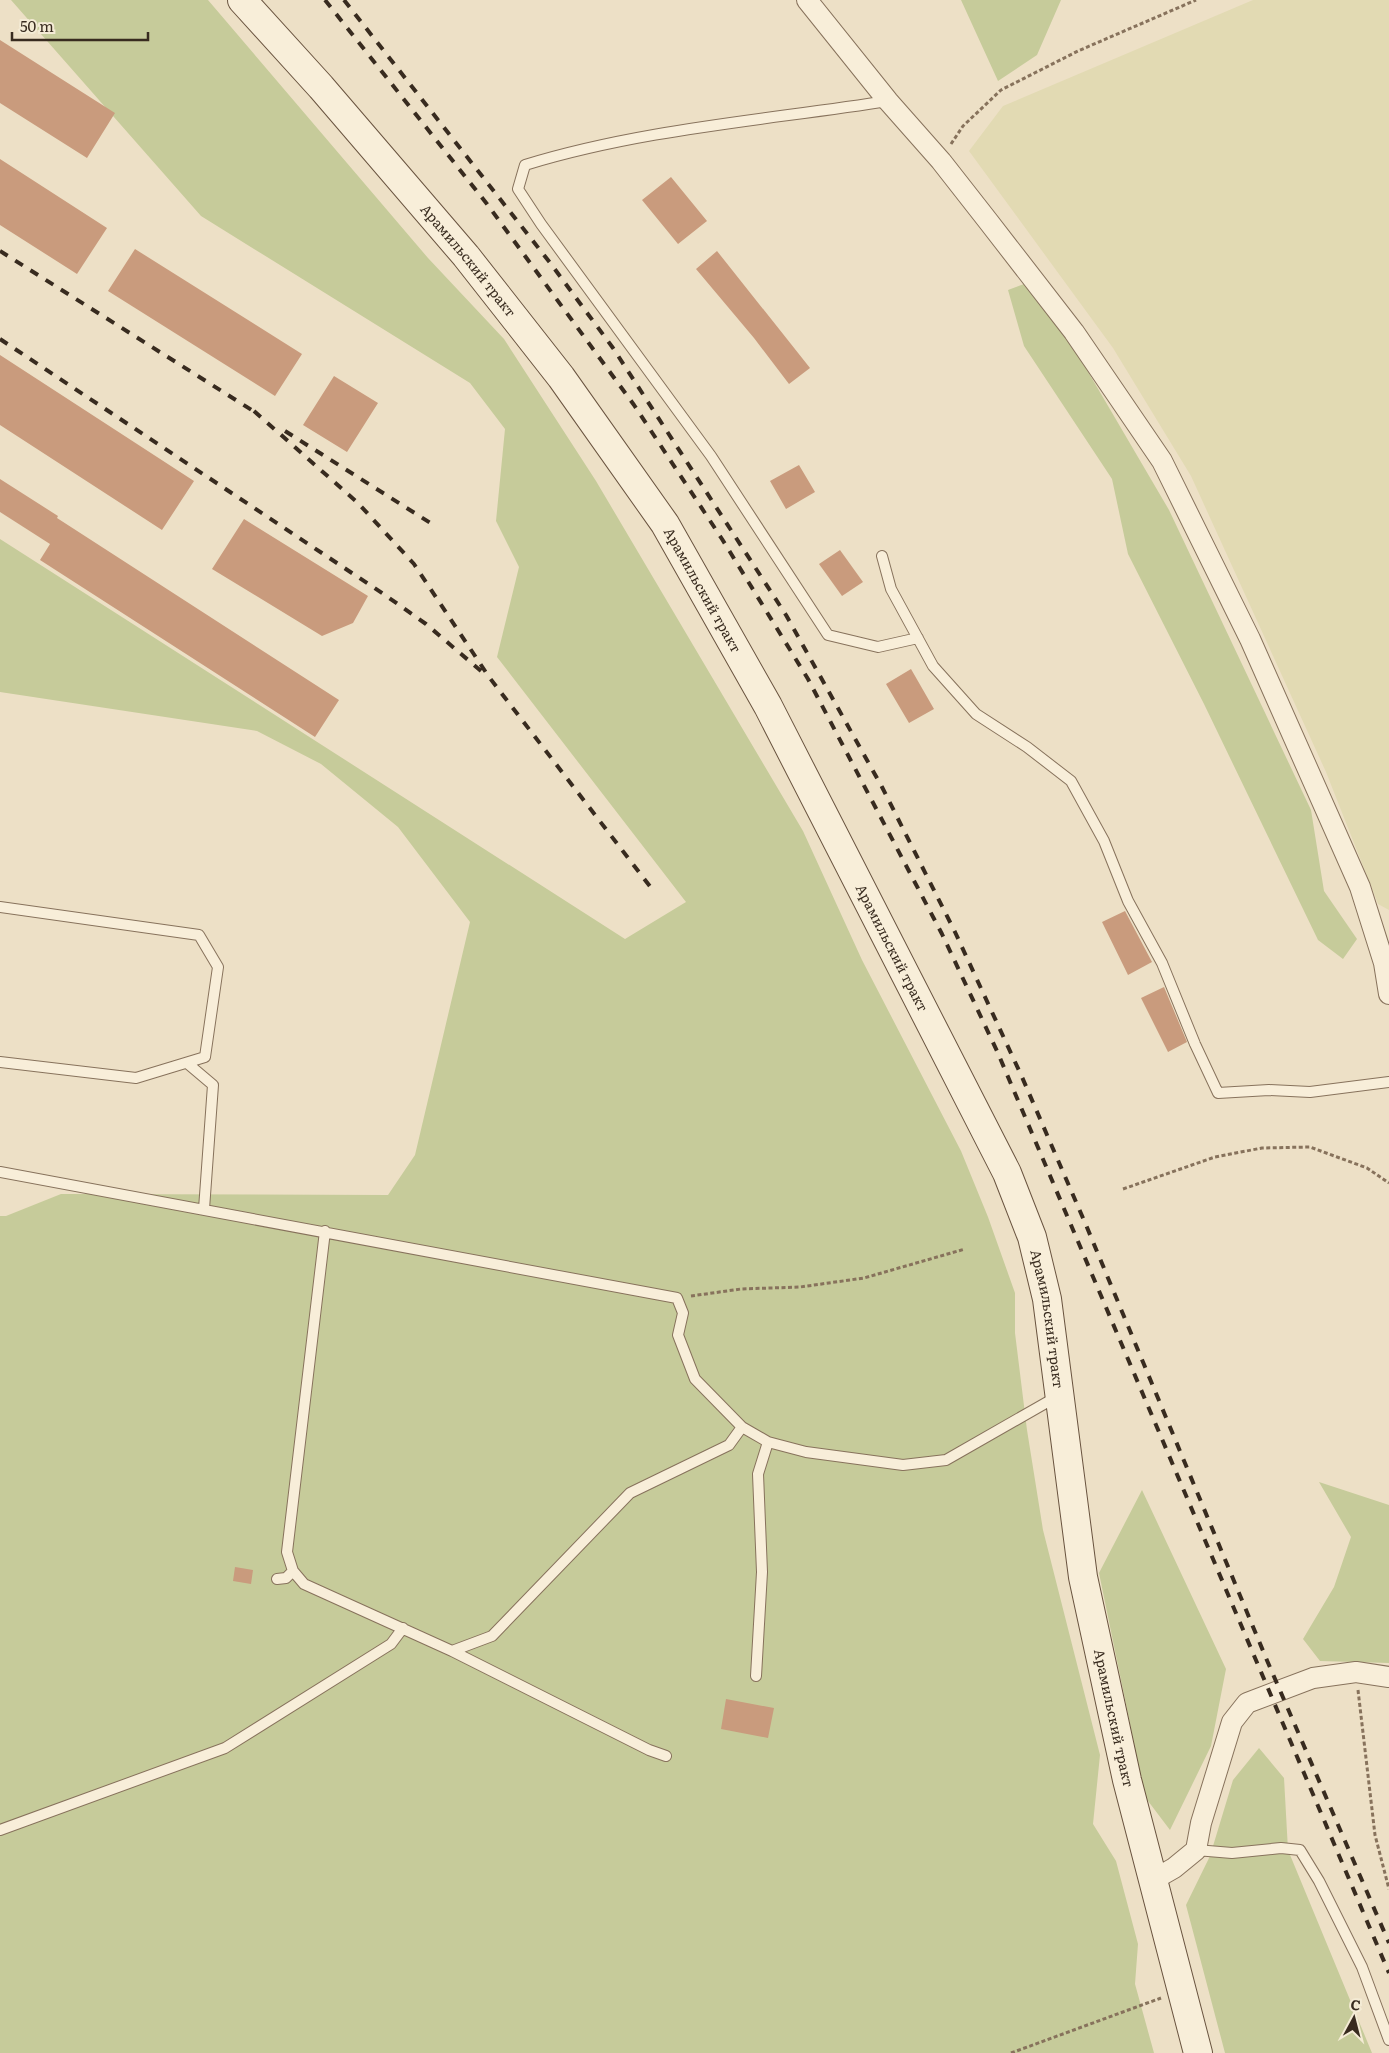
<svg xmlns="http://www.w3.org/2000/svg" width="1389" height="2053" viewBox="0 0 1389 2053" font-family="Literata,serif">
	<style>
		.farmland { fill: #e2dab3 }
		.green { fill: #c6cb9a }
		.building { fill: #c99b7d }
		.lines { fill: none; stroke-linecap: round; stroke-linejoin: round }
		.lane-casing { stroke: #87725c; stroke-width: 12 }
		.street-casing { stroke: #87725c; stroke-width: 22 }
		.secondary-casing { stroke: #69533f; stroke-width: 30 }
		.path { stroke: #87725c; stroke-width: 3; stroke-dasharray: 4 2.5; stroke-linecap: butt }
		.lane { stroke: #f8eed9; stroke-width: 10 }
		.street { stroke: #f8eed9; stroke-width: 20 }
		.secondary { stroke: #f8eed9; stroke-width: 28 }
		.rail { stroke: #382b1f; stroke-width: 4; stroke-dasharray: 9 9; stroke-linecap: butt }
		.labels { text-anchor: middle; stroke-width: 4; stroke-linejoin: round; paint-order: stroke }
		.street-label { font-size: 14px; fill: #382b1f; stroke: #f4ebd5 }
	</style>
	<rect width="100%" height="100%" fill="#ede0c6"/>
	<path class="farmland" d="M1253,0H1389V910L1378,904L1326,772L1191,476L1113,348L969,151L1003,106Z"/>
	<path class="green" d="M11,0H208L428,258L504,339L596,481L803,831L862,960L961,1151L988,1217L1015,1293V1333L1027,1430L1043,1530L1100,1755L1093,1824L1116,1861L1138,1944L1135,1984L1154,2053H0V1216H6L61,1194L388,1195L415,1155L470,922L398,827L321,764L257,731L0,692V539L625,939L686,902L497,657L519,567L496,521L505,429L470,383L201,216Z
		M961,0H1061L1037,55L998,81Z
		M1024,284L1070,341L1169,510L1311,810L1324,891L1357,939L1343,959L1318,940L1204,704L1128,554L1112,479L1024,346L1008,290Z
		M1319,1482L1389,1505V1663L1320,1661L1303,1639L1334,1587L1351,1537Z
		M1142,1490L1226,1669L1211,1746L1170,1830L1145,1797L1099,1573Z
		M1259,1748L1284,1778L1288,1850L1372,2053H1225L1186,1905L1210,1856L1233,1780Z"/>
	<path class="building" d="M0,40L115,113L87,158L0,103Z
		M0,159L107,228L77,274L0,225Z
		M671,177L707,221L678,244L642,200Z
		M135,249L302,354L275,396L108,291Z
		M717,251L810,368L789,384L754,338L696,269Z
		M0,355L194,481L162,530L0,425Z
		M334,376L378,403L347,452L303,425Z
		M799,465L815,492L786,509L770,481Z
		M0,479L58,516L57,518L339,700L315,737L40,560L50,544L0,512Z
		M244,519L368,596L353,623L322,636L212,569Z
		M840,550L863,582L842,596L819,564Z
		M911,669L934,709L909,723L886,684Z
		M1125,911L1152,962L1128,975L1102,922Z
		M1164,987L1187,1042L1168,1052L1141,998Z
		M235,1567L253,1570L251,1584L233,1581Z
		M726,1699L774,1708L768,1738L721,1729Z"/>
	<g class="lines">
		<defs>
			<path id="lane" d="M888,101C767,120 642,129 525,165L518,189L541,224L711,456L828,635L878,647L918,638
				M882,556L891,589L933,666L976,714L1027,747L1071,781L1104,841L1128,901L1162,963L1195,1044L1218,1093L1269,1090L1310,1092L1389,1082
				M0,907L199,935L218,967L205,1057L136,1078L0,1062
				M187,1063L213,1085L204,1209
				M0,1172L677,1298L683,1313L678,1335L695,1379L742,1427L768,1442L806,1452L903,1465L946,1460L1058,1396
				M325,1231L287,1552L293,1571L304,1584L452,1651L649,1750L666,1756
				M277,1579L286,1578L293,1571
				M452,1651L492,1636L630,1493L729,1445L742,1427
				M756,1676L762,1572L758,1474L768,1442
				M0,1830L225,1748L391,1644L403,1628
				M1196,1850L1232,1853L1281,1848L1300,1850L1319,1881L1362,1967L1389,2040"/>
			<path id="street" d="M807,0L888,101L941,161L988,221L1074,332L1162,461L1250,639L1360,887L1384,963L1389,994
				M1153,1880L1174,1868L1196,1850L1201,1823L1232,1722L1247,1703L1313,1678L1356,1672L1389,1677"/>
			<g id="secondary">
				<path id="s1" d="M242,0L321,87L466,256L561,377L665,524L768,706L1007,1173L1032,1237L1047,1299L1083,1577L1127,1780L1198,2053"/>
			</g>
		</defs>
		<use href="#lane" class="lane-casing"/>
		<use href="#street" class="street-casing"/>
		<use href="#secondary" class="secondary-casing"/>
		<path class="path" d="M951,144L963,126L1001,90L1078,51L1196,0
			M1123,1189L1215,1157L1262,1148L1310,1147L1367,1168L1389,1183
			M691,1296L741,1289L800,1287L864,1278L965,1249
			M1358,1690L1375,1835L1389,1889
			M1011,2053L1161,1998"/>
		<use href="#lane" class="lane"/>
		<use href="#street" class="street"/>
		<use href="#secondary" class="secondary"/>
		<path class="rail" d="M325,0L487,204L634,405L722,539L808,679L942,934L997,1051L1389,1973
			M344,0L551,264L613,348L786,615L882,787L955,932L1022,1077L1086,1225L1266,1658L1389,1943
			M0,251L258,414
			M0,339L385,595L426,624L481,671
			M254,411L358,503L414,564L489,677L652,889
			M285,431L432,524"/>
	</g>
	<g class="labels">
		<g class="street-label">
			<text dy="5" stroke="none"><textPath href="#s1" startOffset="345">Арамильский тракт</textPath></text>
			<text dy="5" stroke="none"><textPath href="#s1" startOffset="750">Арамильский тракт</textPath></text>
			<text dy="5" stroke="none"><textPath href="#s1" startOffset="1155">Арамильский тракт</textPath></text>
			<text dy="5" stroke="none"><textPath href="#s1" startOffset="1560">Арамильский тракт</textPath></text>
			<text dy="5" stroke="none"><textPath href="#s1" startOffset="1965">Арамильский тракт</textPath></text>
		</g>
	</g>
	<g transform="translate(1354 2018) rotate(7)" stroke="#f4ebd5" stroke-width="4" paint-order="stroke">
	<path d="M0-4L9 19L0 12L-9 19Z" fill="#382b1f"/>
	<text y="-8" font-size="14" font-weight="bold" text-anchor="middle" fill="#382b1f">С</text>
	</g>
	<path d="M12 32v8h136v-8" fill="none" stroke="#382b1f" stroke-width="2.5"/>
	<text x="20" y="32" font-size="15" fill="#382b1f" stroke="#f4ebd5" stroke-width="4" paint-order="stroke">50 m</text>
</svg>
